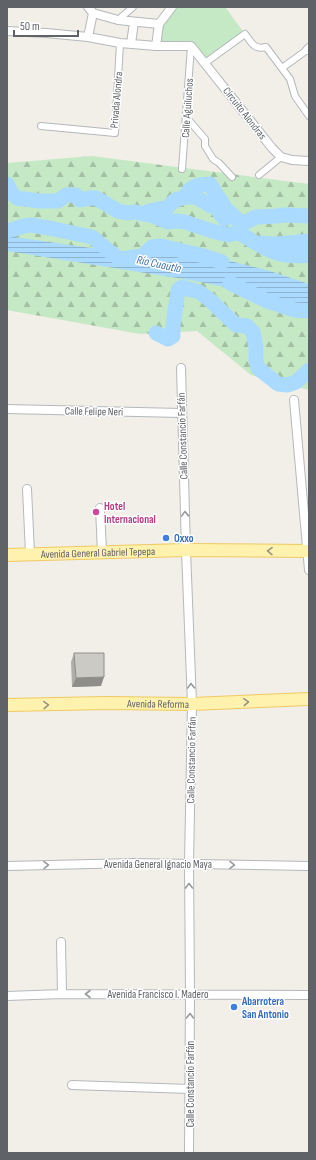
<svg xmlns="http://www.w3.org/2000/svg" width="316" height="1160" viewBox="0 0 316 1160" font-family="'Sofia Sans Condensed',sans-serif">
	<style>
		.forest { fill: url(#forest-firs) }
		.park { fill: #c5e8c5 }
		.water { fill: url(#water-rules) }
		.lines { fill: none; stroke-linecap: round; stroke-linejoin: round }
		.river { stroke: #aadaff; stroke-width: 15 }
		.pedestrian-casing { stroke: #b5b8bc; stroke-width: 8 }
		.minor-casing { stroke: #b5b8bc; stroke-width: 10 }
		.primary-casing { stroke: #f2c960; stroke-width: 14 }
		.pedestrian { stroke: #fff; stroke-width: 6 }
		.minor { stroke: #fff; stroke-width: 8 }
		.primary { stroke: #fff2af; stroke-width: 12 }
		.wall { fill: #afaea9 }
		.shaded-wall { fill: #8f8d8a }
		.building { fill: #cccac5; stroke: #8f8d8a }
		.oneway { stroke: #979a9d }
		.oneway2 { stroke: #979581 }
		.hotel-dot { fill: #d1479c; stroke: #fff; stroke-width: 1.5 }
		.shop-dot { fill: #3f7fe0; stroke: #fff; stroke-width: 1.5 }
		.labels { text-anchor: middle; stroke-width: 3; stroke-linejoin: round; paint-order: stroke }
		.street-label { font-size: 11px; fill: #5f6368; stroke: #fff }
		.hotel-label { font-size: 11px; font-weight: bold; fill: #b23c85; stroke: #fff; text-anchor: start }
		.shop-label { font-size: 11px; font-weight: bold; fill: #366cbe; stroke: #fff; text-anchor: start }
		.water-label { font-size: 12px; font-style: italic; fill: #4174aa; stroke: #fff }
	</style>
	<defs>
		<pattern id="forest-firs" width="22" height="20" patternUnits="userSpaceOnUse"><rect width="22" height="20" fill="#c5e8c5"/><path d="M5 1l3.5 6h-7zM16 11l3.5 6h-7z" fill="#a3c0a4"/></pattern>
		<pattern id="water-rules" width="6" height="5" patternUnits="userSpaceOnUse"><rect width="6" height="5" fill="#aadaff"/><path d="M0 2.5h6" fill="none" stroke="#8eb4d2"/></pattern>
	</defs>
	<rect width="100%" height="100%" fill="#f1efe8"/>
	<path class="forest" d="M92,156L309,184V390L251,375L197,331L140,334L7,310V163Z"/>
	<path class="park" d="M172,7H225L245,34L205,63L191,46H156L159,24Z"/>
	<path class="water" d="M7,236L126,253H150L210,256L270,271L309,284V306L256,293L190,280L7,251Z"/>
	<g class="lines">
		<path class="river" d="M7,184L12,194L17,198L39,201H58L66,195H76L80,200L90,198H96L118,211L128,213L135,212L154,216L160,219L168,222L176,221L185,222L212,231L229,235L238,232C264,248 277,259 309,255
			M186,197C187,186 201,184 210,184L226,209L240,222H246L256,217L277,216L284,215L309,216
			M144,214L149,211L168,207L175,200L186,197H196L211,206L216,207L221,215L225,219
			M7,231L24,226L32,225L54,229L87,236L92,237L109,251L120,259L142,256L152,247L161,246L200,255L222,262
			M262,243C277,246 293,242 309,241
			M230,283L267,301L294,310L309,311
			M156,333L168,339L173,336V326L178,290L182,287L199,292L210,300L236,325L247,326L253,332L256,348V360L258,368L278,384L288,385L296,382L309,370"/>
		<defs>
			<path id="pedestrian" d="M118,20L133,7
				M205,63L245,34C252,43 254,50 266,47L290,79L295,96L309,116
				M282,68L307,50
				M186,117L205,139V146L213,159L219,163L232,177
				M41,126L115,133L120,43
				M182,169L191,46
				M259,175L281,157"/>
			<path id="minor" d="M93,13L118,20L159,24
				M7,31L46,33L88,37L120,43L156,46H191L272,148L281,157L292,160L309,161
				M88,37L93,13L88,7
				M131,44L134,22
				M156,46L159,24L172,7
				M307,50L309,48
				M181,368L186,550L192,704L189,864L190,994L189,1153
				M294,400L309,570
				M7,409L181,413
				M27,489L30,553
				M100,508L102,552
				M7,866L134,863L309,866
				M61,942L62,994
				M7,996L62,994L309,995
				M72,1085L190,1089"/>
			<g id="primary">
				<path id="s1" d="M7,555L186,550L309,551"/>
				<path id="s2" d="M7,705L106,703L192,704L309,699"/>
			</g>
		</defs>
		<use href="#pedestrian" class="pedestrian-casing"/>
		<use href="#minor" class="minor-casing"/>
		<use href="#primary" class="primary-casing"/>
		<use href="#pedestrian" class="pedestrian"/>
		<use href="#minor" class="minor"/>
		<use href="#primary" class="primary"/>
	</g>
	<path class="wall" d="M74,653L101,686L72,687L71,662Z"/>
	<path class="shaded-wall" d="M104,677L101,686L72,687L76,678Z"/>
	<path class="building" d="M74,653H104V677L76,678Z"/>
	<defs><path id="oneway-chevron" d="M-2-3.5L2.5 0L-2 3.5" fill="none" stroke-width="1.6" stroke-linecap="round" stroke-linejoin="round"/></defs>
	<g class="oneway">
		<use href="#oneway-chevron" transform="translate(185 514) rotate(-92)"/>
		<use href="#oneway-chevron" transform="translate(191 686) rotate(-92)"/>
		<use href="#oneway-chevron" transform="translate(46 865) rotate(-1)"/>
		<use href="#oneway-chevron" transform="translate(232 865) rotate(1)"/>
		<use href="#oneway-chevron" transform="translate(189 886) rotate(-91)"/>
		<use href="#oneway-chevron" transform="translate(88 994) rotate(-180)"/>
		<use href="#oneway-chevron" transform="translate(190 1016) rotate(-90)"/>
	</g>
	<g class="oneway2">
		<use href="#oneway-chevron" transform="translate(270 551) rotate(-179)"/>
		<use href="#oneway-chevron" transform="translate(246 702) rotate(-3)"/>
		<use href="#oneway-chevron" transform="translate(46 705) rotate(-2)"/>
	</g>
	<circle class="hotel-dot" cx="96" cy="512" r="4"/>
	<g class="shop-dot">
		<circle cx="166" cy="538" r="4"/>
		<circle cx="234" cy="1007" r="4"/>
	</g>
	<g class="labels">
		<g class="street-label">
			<text transform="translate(116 100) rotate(-85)" y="4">Privada Alondra</text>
			<text transform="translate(187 108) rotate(-86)" y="4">Calle Aguiluchos</text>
			<text transform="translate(245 113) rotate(52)" y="4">Circuito Alondras</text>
			<text transform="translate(94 411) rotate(1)" y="4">Calle Felipe Neri</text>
			<text transform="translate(182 436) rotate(-92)" y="4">Calle Constancio Farfán</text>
			<text dy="4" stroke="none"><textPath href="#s1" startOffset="91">Avenida General Gabriel Tepepa</textPath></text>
			<text dy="4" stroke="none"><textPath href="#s2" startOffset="151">Avenida Reforma</textPath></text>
			<text transform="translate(191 760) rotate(-89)" y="4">Calle Constancio Farfán</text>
			<text x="158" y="868">Avenida General Ignacio Maya</text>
			<text x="158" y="998">Avenida Francisco I. Madero</text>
			<text transform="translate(190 1084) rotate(-90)" y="4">Calle Constancio Farfán</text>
		</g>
		<g class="hotel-label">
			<text x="104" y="510">Hotel<tspan x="104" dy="13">Internacional</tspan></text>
		</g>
		<g class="shop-label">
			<text x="174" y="542">Oxxo</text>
			<text x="242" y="1005">Abarrotera<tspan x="242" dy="13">San Antonio</tspan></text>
		</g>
		<g class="water-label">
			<text transform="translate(159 264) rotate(12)" y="4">Río Cuautla</text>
		</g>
	</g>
	<rect width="316" height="1160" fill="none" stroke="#5f6368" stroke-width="16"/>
	<path d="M14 30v6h64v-6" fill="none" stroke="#5f6368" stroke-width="2"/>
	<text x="20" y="30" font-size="12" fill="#5f6368" stroke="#ffffff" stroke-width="3" paint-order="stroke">50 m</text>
</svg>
